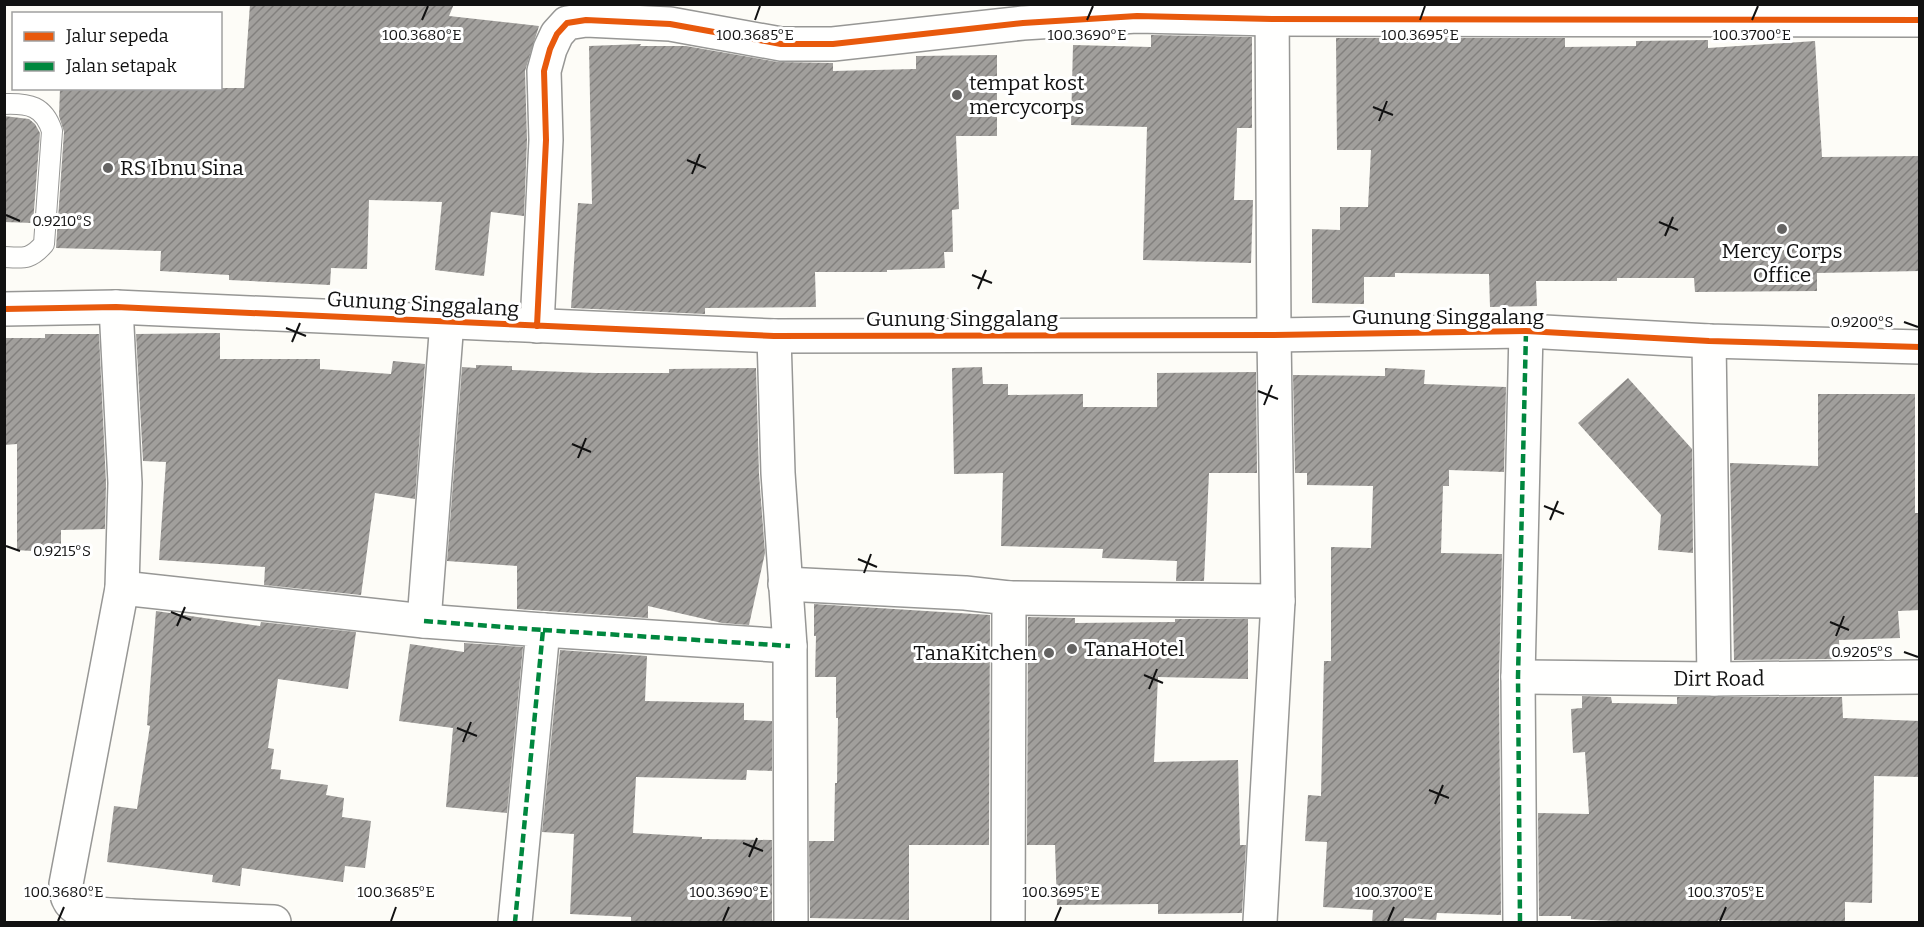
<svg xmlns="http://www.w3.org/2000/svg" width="1924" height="927" viewBox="0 0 1924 927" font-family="Bitter,serif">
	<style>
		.building { fill: url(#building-hatch) }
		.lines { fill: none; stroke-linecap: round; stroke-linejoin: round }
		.lane-casing { stroke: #979795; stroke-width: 22 }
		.street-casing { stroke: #979795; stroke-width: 36 }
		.lane { stroke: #fffffe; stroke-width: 20 }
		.street { stroke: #fffffe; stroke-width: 33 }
		.quiet { stroke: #00873e; stroke-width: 4.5; stroke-dasharray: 9 4.5; stroke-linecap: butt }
		.cycleway-casing { stroke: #fff; stroke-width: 10 }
		.cycleway { stroke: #e8590c; stroke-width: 6 }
		.ticks { fill: none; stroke: #111; stroke-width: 2 }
		.poi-dot { fill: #646362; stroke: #fff; stroke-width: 2 }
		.labels { text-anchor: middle; stroke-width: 6; stroke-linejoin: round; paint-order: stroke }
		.poi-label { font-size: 21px; fill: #111; stroke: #fff; text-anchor: start }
		.street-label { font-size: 21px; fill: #111; stroke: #fff }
		.ticks-label { font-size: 15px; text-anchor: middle; fill: #111; stroke: #fff; stroke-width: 6; stroke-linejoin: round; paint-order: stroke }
	</style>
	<defs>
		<pattern id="building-hatch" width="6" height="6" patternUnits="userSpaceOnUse" patternTransform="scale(1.5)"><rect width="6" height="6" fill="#a19f9c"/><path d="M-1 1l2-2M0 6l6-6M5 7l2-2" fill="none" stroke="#82807e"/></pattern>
	</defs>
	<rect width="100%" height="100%" fill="#fdfcf7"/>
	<path class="building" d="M250,4H454L449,16L539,26L525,71L527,140L524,216L491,212L484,276L435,270L442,202L369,200L367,269L331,268L330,285L229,280V275L160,271L161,251L56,248L64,132L59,116L60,88H244Z
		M1151,35L1252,37V128H1237L1234,200H1253L1251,263L1143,260L1147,127L1071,125L1073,45L1151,47Z
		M1336,38H1565V47L1636,46V41L1708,40V48L1815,41L1822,157L1920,156V271L1817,273V291L1695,292L1694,278H1617V281H1536L1537,306L1490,307L1489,274L1395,273V277H1364V304L1312,303V229L1340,230V207H1368L1371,150H1337Z
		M641,44L640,46H686L778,62L833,63V71L916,69V56L997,55V136H956L959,209L952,210L953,252H944L945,268L887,270V272H815L816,307L705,308V314L571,308L578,203L592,204L589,46Z
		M4,116L29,119L35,124L40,133L33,223L4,222Z
		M220,333V359H320V369L391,374L393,361L425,364L415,499L375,493L361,595L264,585L265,567L159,560L166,462L143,461L136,334Z
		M45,334H99L106,483L105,529L61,530V553L17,550V444L4,445V338H45Z
		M476,365L512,366V370L596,373H669V369L756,368L759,474L765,553L749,625L722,623L648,606V618L517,609V566L447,561L462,367L476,368Z
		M982,367L983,384H1008V395L1083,394V407H1157V373L1256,372L1257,473H1209L1204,581H1176L1177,561L1102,558L1103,549L1001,546L1003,473L954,474L952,368Z
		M1385,368L1425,370L1424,384L1506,387L1504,472L1449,470V486H1443L1441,553L1502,554L1499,677L1501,915L1437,913L1436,920L1404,918V922H1372L1373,910L1323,907L1327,842L1305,841L1308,795L1321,796L1324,661H1331V547L1371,548L1373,486L1307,485V473H1295L1293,375L1385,376Z
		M1628,378L1692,449L1693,553L1658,550L1661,515L1578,423Z
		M1818,394H1915V513H1919L1920,610L1898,611L1900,638L1839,640L1840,659L1734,660L1730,463L1818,466Z
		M814,604L990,615L989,845H909V920L810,918L809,841H834L835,783H837L838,718H836V677H815L816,636H814Z
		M156,611L260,626L261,622L356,632L348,689L278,679L268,748L274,749L271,769L281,770L280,779L328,785L326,795L344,798L342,817L371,821L365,868L345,866L343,882L242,868L240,886L212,882L213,875L107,862L114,806L137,809L150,726L147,725Z
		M1028,617L1075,618V623L1175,622V619H1248V679L1158,677L1154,762L1238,760L1240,845H1246L1242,913L1158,914V904L1057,905L1055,845H1027Z
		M464,643L523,647L507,813L446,807L453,728L399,721L410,644L464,652Z
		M560,650L647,656L645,701L744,703V720L772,721V771L747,770L746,780L636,777L633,833L702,837V839L772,840V922H631V917L570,914L574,834L542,832Z
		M1582,696L1611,697L1612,703L1677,704V697H1842L1843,718L1920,721V777L1874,776L1872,903L1845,902V922L1718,920V922H1615V921L1571,919V916H1539L1538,813L1589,814L1585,752L1573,753L1571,709L1582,708Z"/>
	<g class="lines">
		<defs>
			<path id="lane" d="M4,104C29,103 44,106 52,131L44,244C30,260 24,258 4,257"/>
			<g id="street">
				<path d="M116,307L125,483L122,588L66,884C67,888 66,894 68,898C76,918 112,914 130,916V922"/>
				<path d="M4,309L116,307L774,336L1274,335L1526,331L1709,341L1920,347"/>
				<path d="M537,326L546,140L544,71L550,49L557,34L567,23L586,20L670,24L781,44H833L1023,23L1137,16L1272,19L1920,20"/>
				<path d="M774,336L778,473L790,646L791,922"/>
				<path d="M1709,341L1714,679"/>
				<path d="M785,584L965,593L1009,598L1008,922"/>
				<path d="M122,588L424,621L543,630L515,922"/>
				<path d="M1009,598L1278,601"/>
				<path d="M424,621L447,321"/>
				<path d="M543,630L790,646"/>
				<path id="s1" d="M1518,677L1714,679L1920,677"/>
				<path d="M130,916L274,922"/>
				<path d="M1260,922L1278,601L1274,335L1272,4"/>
				<path d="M1520,922L1518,677L1526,331"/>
			</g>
		</defs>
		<use href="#lane" class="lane-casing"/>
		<use href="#street" class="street-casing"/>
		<use href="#lane" class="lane"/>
		<use href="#street" class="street"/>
		<path class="quiet" d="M424,621L543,630L515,922
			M543,630L790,646
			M1520,922L1518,677L1526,331"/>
		<defs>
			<path id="cycleway" d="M4,309L116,307L774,336L1274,335L1526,331L1709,341L1920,347
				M537,326L546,140L544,71L550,49L557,34L567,23L586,20L670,24L781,44H833L1023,23L1137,16L1272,19L1920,20"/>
		</defs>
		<use href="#cycleway" class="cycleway-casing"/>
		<use href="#cycleway" class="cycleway"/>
	</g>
	<path class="ticks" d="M422,20L428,6M755,20L760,6M1087,20L1093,6M1420,20L1425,6M1752,20L1758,6M1373,107L1393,115M1379,121L1387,101M687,160L706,168M692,174L700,154M6,215L20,221M1659,222L1678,230M1665,236L1673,217M972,275L992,283M978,289L986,270M1904,322L1918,327M286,328L306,336M292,342L300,323M1258,391L1278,399M1264,405L1272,385M572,444L591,452M578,458L586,438M1544,506L1564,514M1550,520L1558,501M6,546L20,551M858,559L877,567M864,573L871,554M171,612L191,620M1830,622L1849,630M177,626L185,607M1836,636L1844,616M1904,652L1918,657M1144,675L1163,683M1149,689L1157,669M457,728L477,736M463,742L471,722M1429,790L1449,798M1435,804L1443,785M743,843L763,851M749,857L757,838M58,921L64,907M391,921L396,907M723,921L729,907M1055,921L1061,907M1388,921L1394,907M1720,921L1726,907"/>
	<g class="poi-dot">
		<circle cx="957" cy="95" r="6"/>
		<circle cx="108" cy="168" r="6"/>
		<circle cx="1782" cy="229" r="6"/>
		<circle cx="1072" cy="649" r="6"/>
		<circle cx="1049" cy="653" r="6"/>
	</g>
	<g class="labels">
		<g class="poi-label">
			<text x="969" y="90">tempat kost<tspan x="969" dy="24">mercycorps</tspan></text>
			<text x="120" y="175">RS Ibnu Sina</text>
			<text x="1782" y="258" text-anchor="middle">Mercy Corps<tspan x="1782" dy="24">Office</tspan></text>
			<text x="1084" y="656">TanaHotel</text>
			<text x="1037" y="660" text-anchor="end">TanaKitchen</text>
		</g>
		<g class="street-label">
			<text transform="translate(423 304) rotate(3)" y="7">Gunung Singgalang</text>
			<text x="1448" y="324">Gunung Singgalang</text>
			<text x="962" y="326">Gunung Singgalang</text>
			<text dy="7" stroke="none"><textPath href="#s1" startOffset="201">Dirt Road</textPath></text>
		</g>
	</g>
	<g class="ticks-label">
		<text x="1087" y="40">100.3690°E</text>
		<text x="422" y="40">100.3680°E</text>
		<text x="755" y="40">100.3685°E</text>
		<text x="1420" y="40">100.3695°E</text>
		<text x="1752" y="40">100.3700°E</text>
		<text x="62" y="226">0.9210°S</text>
		<text x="1862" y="327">0.9200°S</text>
		<text x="62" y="556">0.9215°S</text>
		<text x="1862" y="657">0.9205°S</text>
		<text x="64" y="897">100.3680°E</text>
		<text x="396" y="897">100.3685°E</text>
		<text x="729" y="897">100.3690°E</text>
		<text x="1061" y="897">100.3695°E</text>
		<text x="1394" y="897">100.3700°E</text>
		<text x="1726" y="897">100.3705°E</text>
	</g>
	<rect width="1924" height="927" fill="none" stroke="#111111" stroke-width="12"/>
	<rect x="12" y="12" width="210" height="78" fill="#ffffff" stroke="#a0a0a0" stroke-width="1.5"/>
	<rect x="24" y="32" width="30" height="9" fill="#e8590c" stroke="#a0a0a0" stroke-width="1.5"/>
	<text x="66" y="42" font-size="18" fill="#111111">Jalur sepeda</text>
	<rect x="24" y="62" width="30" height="9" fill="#00873e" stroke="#a0a0a0" stroke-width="1.5"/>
	<text x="66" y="72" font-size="18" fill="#111111">Jalan setapak</text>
</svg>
